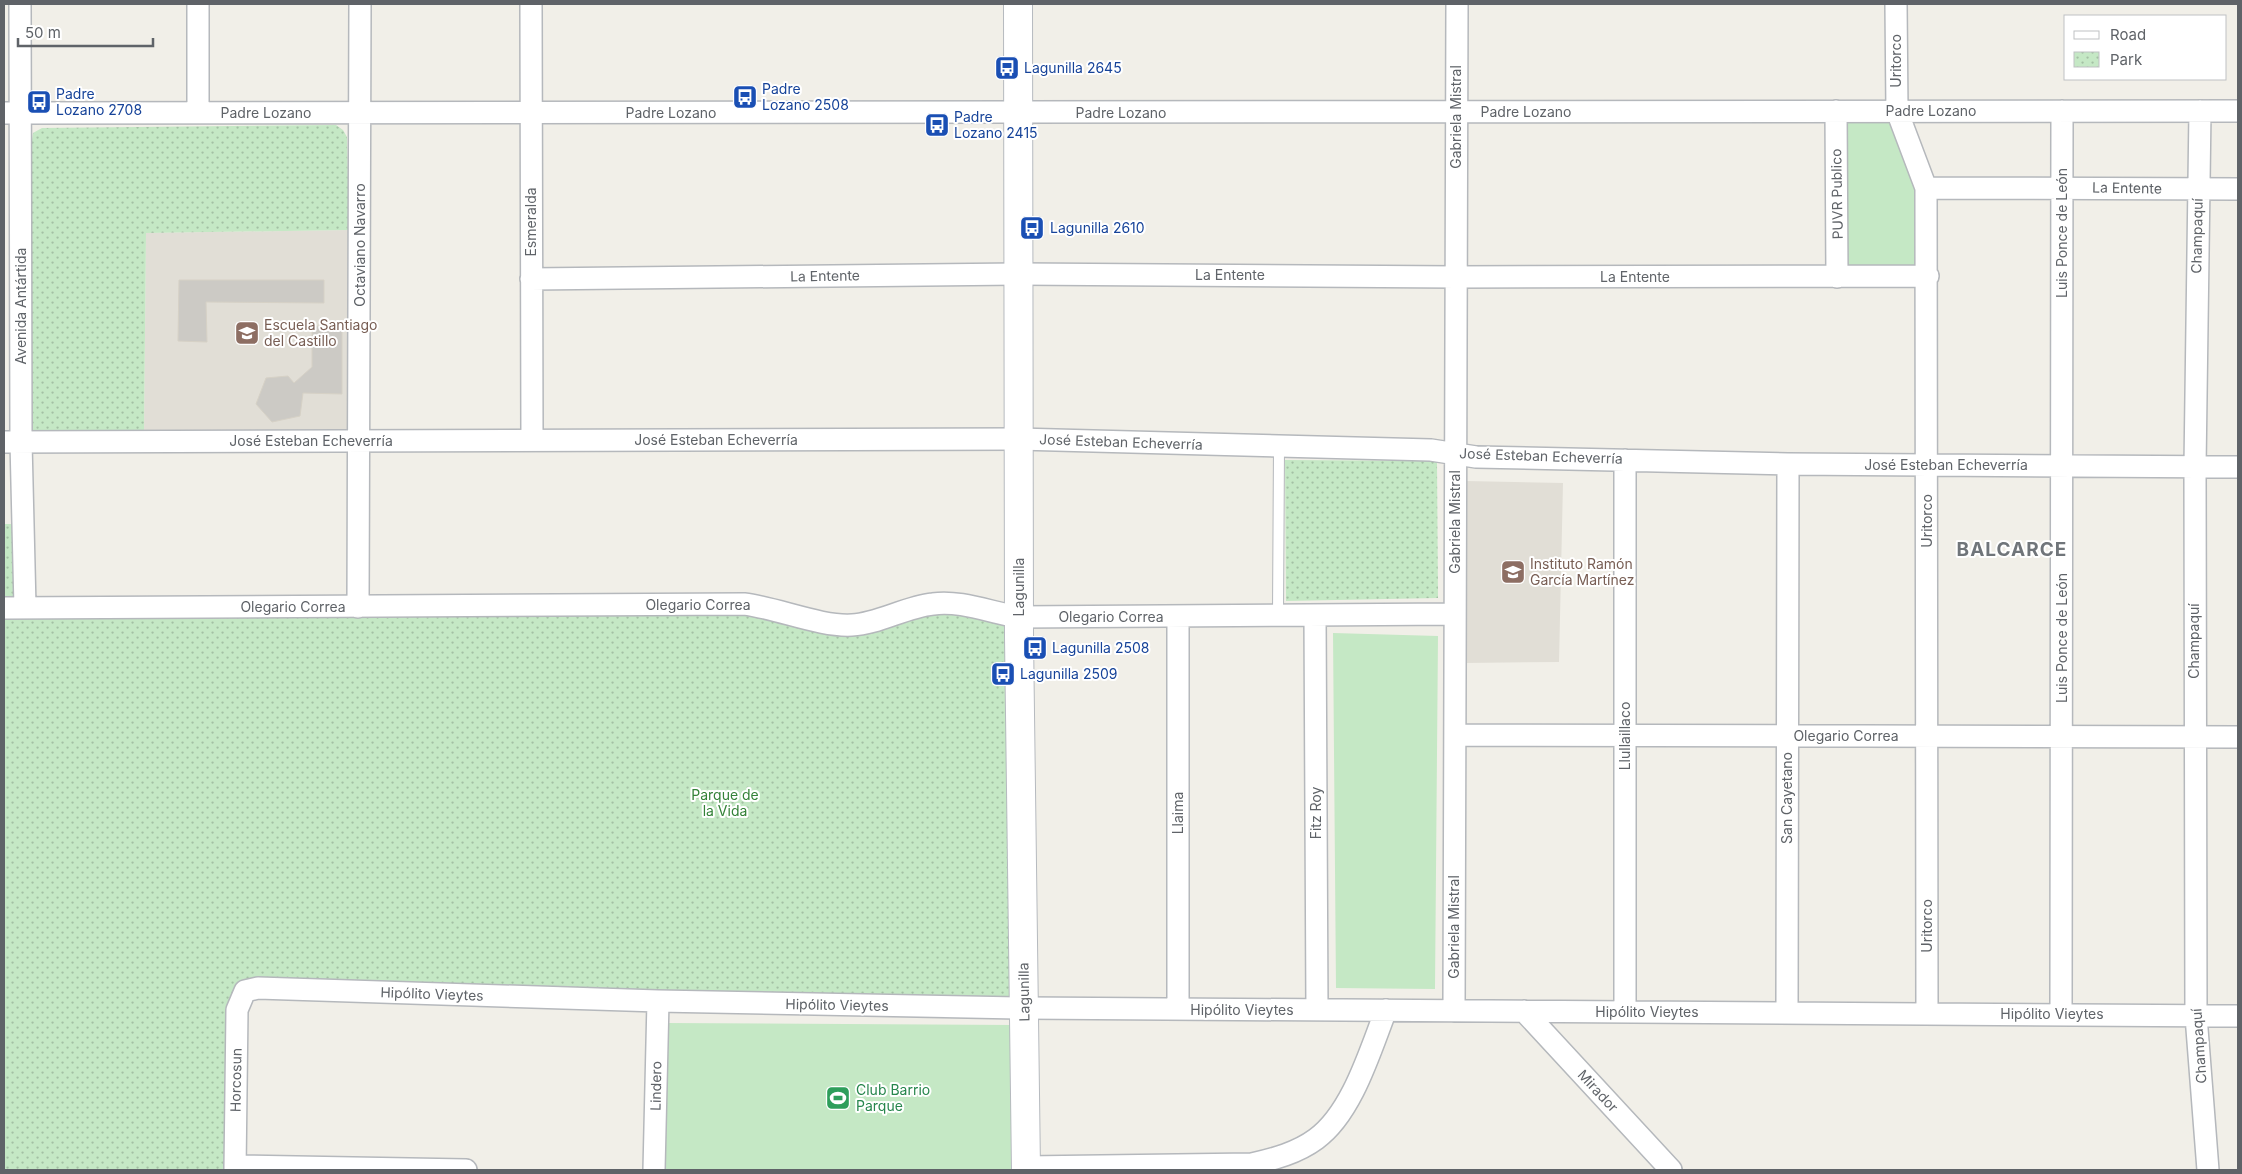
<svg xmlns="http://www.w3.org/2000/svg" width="2242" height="1174" viewBox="0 0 2242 1174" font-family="Inter,sans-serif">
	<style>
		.education { fill: #e1ded6 }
		.green { fill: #c5e8c5 }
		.park { fill: url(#park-dots) }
		.building { fill: #cccac5; stroke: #d6d1c6 }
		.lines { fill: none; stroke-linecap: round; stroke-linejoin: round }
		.lane-casing { stroke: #b5b8bc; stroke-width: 12 }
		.street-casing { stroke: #b5b8bc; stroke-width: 24 }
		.secondary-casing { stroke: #b6babf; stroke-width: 30 }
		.lane { stroke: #fff; stroke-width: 10 }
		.street { stroke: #fff; stroke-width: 21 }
		.secondary { stroke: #fff; stroke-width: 28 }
		.labels { text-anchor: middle; stroke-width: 4; stroke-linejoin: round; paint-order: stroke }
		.street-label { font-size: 14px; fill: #5f6368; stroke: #fff }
		.transit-label { font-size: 14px; fill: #164399; stroke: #fff; text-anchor: start }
		.education-label { font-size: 14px; fill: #785e54; stroke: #fff; text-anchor: start }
		.park-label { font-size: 14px; fill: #348238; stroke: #fff }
		.leisure-label { font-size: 14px; fill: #27864d; stroke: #fff; text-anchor: start }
		.district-label { font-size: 19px; font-weight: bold; letter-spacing: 1px; fill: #70757a; stroke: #fff }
	</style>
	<defs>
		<pattern id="park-dots" width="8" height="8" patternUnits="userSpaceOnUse" patternTransform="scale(1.25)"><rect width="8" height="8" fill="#c5e8c5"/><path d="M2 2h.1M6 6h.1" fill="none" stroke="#a3c0a4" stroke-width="1.8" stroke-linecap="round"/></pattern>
	</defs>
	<rect width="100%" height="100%" fill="#f1efe8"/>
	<path class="education" d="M349,230L351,434H144L146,233Z
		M1466,481L1563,483L1559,662L1465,663Z"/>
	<path class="green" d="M1889,119L1918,196L1920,269L1845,270L1843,120Z
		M1333,633L1438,636L1435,989L1336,988Z
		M664,1023L1013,1025L1012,1170H663Z"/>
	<path class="park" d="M336,125L343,130L347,137L349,230L146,233L144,434L31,432V145L33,133L42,128Z
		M1285,460L1437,461L1438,598L1286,601Z
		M4,524H22L25,607L744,604L833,624L909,608L1019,617L1024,1008L245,991L235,1170H4Z"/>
	<path class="building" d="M179,280H324V303L206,302L207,342L178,341Z
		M312,326H342V394L303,393L300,416L272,422L256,404L266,378L288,376L294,383L312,367Z"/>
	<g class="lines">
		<defs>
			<path id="lane" d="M1278,615L1279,446"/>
			<path id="street" d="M20,4L21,442L25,607
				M198,4V113
				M531,4L532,440
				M1896,4L1897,111L1926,188L1927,1013
				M1836,111L1837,277
				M2200,111L2195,467L2196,1016L2208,1170
				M4,113L2238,111
				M1926,188L2238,189
				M531,279L1019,274L1456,277L1928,276
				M4,442L1018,439L1431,450L1476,457L1788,464L2238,467
				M1625,460V1012
				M358,607L360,4
				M4,608L744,604C777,608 821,627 852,625C878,624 905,607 933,604C961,600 992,613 1019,617L1455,614
				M1315,615L1317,1010
				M1178,616V1009
				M1455,735L2238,737
				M1454,1011L1457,4
				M1524,1011L1671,1170
				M1787,1013L1788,464
				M2061,1014L2062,111
				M235,1166L466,1170
				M1026,1167L1252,1164C1274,1159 1297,1153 1316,1139C1352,1113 1370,1051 1386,1010
				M235,1170L237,1010L245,991L258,988L658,1001L1024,1008L2238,1016
				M654,1170L658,1001"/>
			<path id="secondary" d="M1018,4L1019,637L1026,1170"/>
		</defs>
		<use href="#lane" class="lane-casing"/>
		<use href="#street" class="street-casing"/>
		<use href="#secondary" class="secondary-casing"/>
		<use href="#lane" class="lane"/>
		<use href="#street" class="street"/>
		<use href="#secondary" class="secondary"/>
	</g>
	<defs>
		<symbol id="bus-square" viewBox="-11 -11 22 22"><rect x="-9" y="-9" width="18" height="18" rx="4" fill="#1a4fb4" stroke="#fff"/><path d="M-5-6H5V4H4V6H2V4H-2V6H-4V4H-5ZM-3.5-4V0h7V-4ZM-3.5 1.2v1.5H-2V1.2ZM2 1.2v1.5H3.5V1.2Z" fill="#fff"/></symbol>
		<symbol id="school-square" viewBox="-11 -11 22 22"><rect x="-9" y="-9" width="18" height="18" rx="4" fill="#8d6e63" stroke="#fff"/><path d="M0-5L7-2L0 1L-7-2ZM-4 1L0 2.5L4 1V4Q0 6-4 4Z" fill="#fff"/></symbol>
		<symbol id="stadium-square" viewBox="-11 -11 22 22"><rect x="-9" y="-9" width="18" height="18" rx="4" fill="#2e9e5b" stroke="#fff"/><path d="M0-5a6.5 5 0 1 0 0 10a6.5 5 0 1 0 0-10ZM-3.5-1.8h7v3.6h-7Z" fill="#fff"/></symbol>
	</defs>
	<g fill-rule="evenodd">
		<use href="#bus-square" x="993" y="54" width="28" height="28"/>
		<use href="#bus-square" x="731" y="83" width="28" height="28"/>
		<use href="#bus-square" x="25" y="88" width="28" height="28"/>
		<use href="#bus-square" x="923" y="111" width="28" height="28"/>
		<use href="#bus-square" x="1018" y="214" width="28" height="28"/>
		<use href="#school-square" x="233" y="319" width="28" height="28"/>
		<use href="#school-square" x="1499" y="558" width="28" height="28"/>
		<use href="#bus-square" x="1021" y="634" width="28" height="28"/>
		<use href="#bus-square" x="989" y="660" width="28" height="28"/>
		<use href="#stadium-square" x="824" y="1084" width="28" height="28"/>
	</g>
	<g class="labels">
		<g class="street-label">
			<text transform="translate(1896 61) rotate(-90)" y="5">Uritorco</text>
			<text x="1931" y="116">Padre Lozano</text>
			<text x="1526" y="117">Padre Lozano</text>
			<text x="266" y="118">Padre Lozano</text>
			<text x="671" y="118">Padre Lozano</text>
			<text x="1121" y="118">Padre Lozano</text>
			<text transform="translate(1456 117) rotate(-90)" y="5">Gabriela Mistral</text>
			<text transform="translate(2127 188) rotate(1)" y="5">La Entente</text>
			<text transform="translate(1837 194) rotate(-91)" y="5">PUVR Publico</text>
			<text transform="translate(531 222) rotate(-90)" y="5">Esmeralda</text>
			<text transform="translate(2062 233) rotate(-90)" y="5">Luis Ponce de León</text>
			<text transform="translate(2197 236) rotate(-89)" y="5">Champaquí</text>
			<text transform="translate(360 245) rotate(-90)" y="5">Octaviano Navarro</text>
			<text x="1230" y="280">La Entente</text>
			<text transform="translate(825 276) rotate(-1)" y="5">La Entente</text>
			<text x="1635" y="282">La Entente</text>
			<text transform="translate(21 306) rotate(-90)" y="5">Avenida Antártida</text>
			<text x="716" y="445">José Esteban Echeverría</text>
			<text x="311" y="446">José Esteban Echeverría</text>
			<text transform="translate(1121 442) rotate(2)" y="5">José Esteban Echeverría</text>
			<text transform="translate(1541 456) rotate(2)" y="5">José Esteban Echeverría</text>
			<text x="1946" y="470">José Esteban Echeverría</text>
			<text transform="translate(1927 521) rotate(-90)" y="5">Uritorco</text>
			<text transform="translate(1455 522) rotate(-90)" y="5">Gabriela Mistral</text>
			<text transform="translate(1019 587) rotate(-90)" y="5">Lagunilla</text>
			<text x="698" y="610">Olegario Correa</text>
			<text x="293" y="612">Olegario Correa</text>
			<text x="1111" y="622">Olegario Correa</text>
			<text transform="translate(2062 638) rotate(-90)" y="5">Luis Ponce de León</text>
			<text transform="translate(2194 641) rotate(-90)" y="5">Champaquí</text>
			<text transform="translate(1625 736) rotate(-90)" y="5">Llullaillaco</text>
			<text x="1846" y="741">Olegario Correa</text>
			<text transform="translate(1787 798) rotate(-90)" y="5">San Cayetano</text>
			<text transform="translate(1178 813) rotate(-90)" y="5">Llaima</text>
			<text transform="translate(1316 813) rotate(-90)" y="5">Fitz Roy</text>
			<text transform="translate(1927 926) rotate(-90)" y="5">Uritorco</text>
			<text transform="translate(1454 927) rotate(-90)" y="5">Gabriela Mistral</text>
			<text transform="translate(1024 992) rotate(-91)" y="5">Lagunilla</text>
			<text transform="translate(432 994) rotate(2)" y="5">Hipólito Vieytes</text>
			<text transform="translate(837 1005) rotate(1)" y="5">Hipólito Vieytes</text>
			<text x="1242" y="1015">Hipólito Vieytes</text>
			<text x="1647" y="1017">Hipólito Vieytes</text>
			<text x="2052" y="1019">Hipólito Vieytes</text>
			<text transform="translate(2199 1046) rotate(-94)" y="5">Champaquí</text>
			<text transform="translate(236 1080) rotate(-89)" y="5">Horcosun</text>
			<text transform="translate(656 1086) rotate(-89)" y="5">Lindero</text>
			<text transform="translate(1598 1091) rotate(47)" y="5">Mirador</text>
		</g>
		<g class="transit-label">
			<text x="1024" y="73">Lagunilla 2645</text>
			<text x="762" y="94">Padre<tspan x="762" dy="16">Lozano 2508</tspan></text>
			<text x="56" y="99">Padre<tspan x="56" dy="16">Lozano 2708</tspan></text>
			<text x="954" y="122">Padre<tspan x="954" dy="16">Lozano 2415</tspan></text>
			<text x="1050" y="233">Lagunilla 2610</text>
			<text x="1052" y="653">Lagunilla 2508</text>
			<text x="1020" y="679">Lagunilla 2509</text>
		</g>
		<g class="education-label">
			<text x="264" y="330">Escuela Santiago<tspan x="264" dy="16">del Castillo</tspan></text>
			<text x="1530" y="569">Instituto Ramón<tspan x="1530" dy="16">García Martínez</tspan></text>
		</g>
		<g class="park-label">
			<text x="725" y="800">Parque de<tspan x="725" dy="16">la Vida</tspan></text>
		</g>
		<g class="leisure-label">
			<text x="856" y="1095">Club Barrio<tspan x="856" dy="16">Parque</tspan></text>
		</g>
		<g class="district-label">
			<text x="2012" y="556">BALCARCE</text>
		</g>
	</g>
	<rect width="2242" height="1174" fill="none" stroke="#5f6368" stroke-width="10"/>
	<rect x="2064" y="15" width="162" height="65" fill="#ffffff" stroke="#bfc1c3"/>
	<rect x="2074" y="31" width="25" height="8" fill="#ffffff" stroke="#bfc1c3"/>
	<text x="2110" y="40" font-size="15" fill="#5f6368">Road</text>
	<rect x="2074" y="52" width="25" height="15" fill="url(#park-dots)" stroke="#bfc1c3"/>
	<text x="2110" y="65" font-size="15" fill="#5f6368">Park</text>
	<path d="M18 38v8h135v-8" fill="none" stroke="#5f6368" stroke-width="2.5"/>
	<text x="25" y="38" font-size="15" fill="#5f6368" stroke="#ffffff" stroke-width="4" paint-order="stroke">50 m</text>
</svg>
